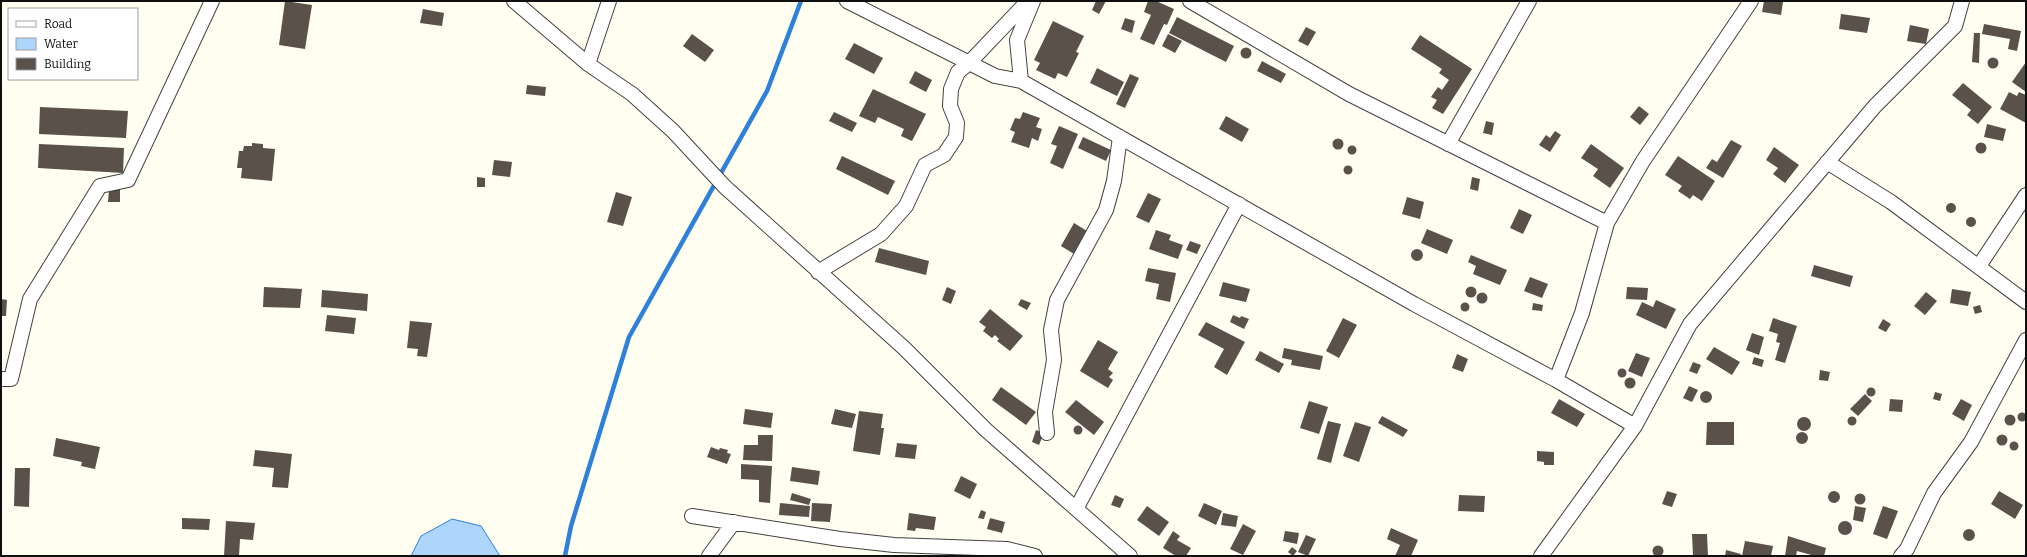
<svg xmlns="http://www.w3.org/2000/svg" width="2027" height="557" viewBox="0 0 2027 557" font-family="Bitter,serif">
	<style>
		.water { fill: #aed6fd; stroke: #2d81dc }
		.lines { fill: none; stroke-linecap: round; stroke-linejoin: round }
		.stream { stroke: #2d81dc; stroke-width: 4.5 }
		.building { fill: #59514a }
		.street-casing { stroke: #424242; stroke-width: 16 }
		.street { stroke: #fff; stroke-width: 14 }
	</style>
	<rect width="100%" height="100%" fill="#fffef0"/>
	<path class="water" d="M452,519L481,526L500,556H411L421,536Z"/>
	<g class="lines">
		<path class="stream" d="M565,556L571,526L629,337L767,91L801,1"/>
	</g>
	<path class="building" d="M285,1L312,5L305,49L279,45Z
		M1096,1H1106L1099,14L1092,10Z
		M1148,1H1156L1174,9L1167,25L1164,24L1154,45L1140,39L1151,15L1144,12Z
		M1764,1L1783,2L1781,15L1762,12Z
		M423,9L444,13L442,26L420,23Z
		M1841,14L1870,18L1867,33L1839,29Z
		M1177,17L1234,46L1226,62L1169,33Z
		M1125,18L1135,21L1132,33L1121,29Z
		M1053,21L1084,36L1076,52L1079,53L1067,77L1058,73L1055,79L1036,70L1040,63L1034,60Z
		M1984,24L2021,31L2017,51L2008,49L2010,39L1982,34Z
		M1910,25L1929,29L1926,44L1907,41Z
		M1306,27L1316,32L1308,46L1298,41Z
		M1974,33H1980L1979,63L1972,62Z
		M692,34L714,50L705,62L683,46Z
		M1168,34L1182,41L1175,53L1162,46Z
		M1420,35L1472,69L1443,114L1432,108L1437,100L1431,97L1438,87L1442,90L1449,80L1439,73L1442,69L1411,49Z
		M854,43L883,58L874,74L845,59Z
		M1240.5 53a5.5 5.5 0 1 1 11 0a5.5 5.5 0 1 1-11 0Z
		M1987.5 63a5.5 5.5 0 1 1 11 0a5.5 5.5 0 1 1-11 0Z
		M1262,61L1286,74L1281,83L1257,71Z
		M2026,62V92L2012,82Z
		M1097,68L1124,82L1117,96L1090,83Z
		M915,71L932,80L926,92L909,83Z
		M1130,74L1139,78L1125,108L1116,104Z
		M1963,83L1992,107L1978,124L1967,115L1971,110L1952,95Z
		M527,85L546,87L545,96L526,94Z
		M873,89L926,114L912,141L901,136L904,129L878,117L875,123L859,116Z
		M2009,92L2017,96L2019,92L2026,95V123L2000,109Z
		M1639,106L1649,114L1640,125L1630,117Z
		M40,107L128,111L126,138L39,134Z
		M834,112L857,123L852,132L829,121Z
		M1023,112L1040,118L1036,127L1042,129L1038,141L1032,138L1029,148L1011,142L1015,132L1010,130L1015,118L1020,119Z
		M1226,116L1249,129L1242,142L1219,129Z
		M1486,121L1494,123L1492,135L1483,133Z
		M1987,124L2006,129L2003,141L1984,137Z
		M1059,126L1078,134L1063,169L1050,163L1057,146L1051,144Z
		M1555,131L1561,135L1550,152L1539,145L1546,135L1550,138Z
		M1083,137L1111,150L1106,161L1078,148Z
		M1332.5 144a5.5 5.5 0 1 1 11 0a5.5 5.5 0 1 1-11 0Z
		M1731,140L1742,146L1723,178L1706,168L1712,159L1717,162Z
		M1975.5 148a5.5 5.5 0 1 1 11 0a5.5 5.5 0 1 1-11 0Z
		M252,143L263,144V148L275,149L272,181L241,178L242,168H237L239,151H243L244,146H252Z
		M39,144L124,148L123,173L38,168Z
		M1591,144L1624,168L1610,188L1593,176L1598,169L1581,158Z
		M1347.5 150a4.5 4.5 0 1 1 9 0a4.5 4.5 0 1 1-9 0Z
		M1774,147L1799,165L1785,183L1773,174L1778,168L1766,160Z
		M842,156L895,181L888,195L836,169Z
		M1678,156L1715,181L1702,201L1693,195L1690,199L1678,191L1682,186L1665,175Z
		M494,160L512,162L510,177L492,175Z
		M1343.5 170a4.5 4.5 0 1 1 9 0a4.5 4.5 0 1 1-9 0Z
		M477,177L485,178V187H477Z
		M1472,177L1480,179L1478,191L1470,189Z
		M109,189H120V202H108Z
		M616,192L632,197L623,226L607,222Z
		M1148,193L1161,199L1149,223L1136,217Z
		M1407,197L1424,202L1420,219L1402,214Z
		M1946 208a5 5 0 1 1 10 0a5 5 0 1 1-10 0Z
		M1519,209L1532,215L1523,234L1510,228Z
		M1966 222a5 5 0 1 1 10 0a5 5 0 1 1-10 0Z
		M1074,223L1087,231L1074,254L1061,246Z
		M1427,229L1453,240L1447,254L1421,243Z
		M1156,230L1171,235L1169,240L1183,245L1178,259L1149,249Z
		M1190,241L1201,245L1197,254L1186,250Z
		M879,248L929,261L926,275L875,262Z
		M1411 255a6 6 0 1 1 12 0a6 6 0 1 1-12 0Z
		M1471,255L1507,270L1500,285L1473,274L1476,266L1468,262Z
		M1814,265L1853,276L1850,287L1811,276Z
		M1148,268L1176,273L1170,302L1156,299L1159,284L1145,281Z
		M1530,277L1548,284L1542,298L1524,291Z
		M1223,282L1250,289L1246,302L1219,296Z
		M1465.5 292a5.5 5.5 0 1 1 11 0a5.5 5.5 0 1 1-11 0Z
		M264,287L302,289L300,308L263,307Z
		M947,287L956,291L951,304L942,300Z
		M1627,287L1648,288L1647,300L1626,299Z
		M1952,289L1971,292L1968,306L1950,303Z
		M322,290L368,294L367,311L321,307Z
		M1926,292L1937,301L1925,315L1914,306Z
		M1476.5 298a5.5 5.5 0 1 1 11 0a5.5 5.5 0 1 1-11 0Z
		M1,299L7,300L6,316H1Z
		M1021,299L1031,303L1027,310L1018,305Z
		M1656,300L1676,309L1666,329L1636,315L1642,302L1653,307Z
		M1460.5 307a4.5 4.5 0 1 1 9 0a4.5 4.5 0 1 1-9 0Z
		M1533,303L1543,305L1542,311L1532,310Z
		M1980,305L1982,312L1975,314L1973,307Z
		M990,309L1023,336L1010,351L997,341L999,339L995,335L992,338L983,331L986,327L979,322Z
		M327,315L356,318L354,334L325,331Z
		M1233,315L1240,318L1241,316L1249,319L1244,329L1230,322Z
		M1343,318L1357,325L1339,358L1326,351Z
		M1773,318L1797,326L1785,363L1775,360L1780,343L1776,342L1778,334L1769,331Z
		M1883,319L1891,324L1886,332L1878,328Z
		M410,321L432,323L427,357L417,356L418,349L407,348Z
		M1206,322L1245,342L1227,375L1214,367L1224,349L1198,335Z
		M1752,333L1764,337L1759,355L1746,350Z
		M1098,340L1118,352L1108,369L1113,373L1109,377L1113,380L1108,388L1080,371Z
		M1714,347L1740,362L1732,375L1706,359Z
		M1284,348L1323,356L1320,370L1291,365L1292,360L1282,358Z
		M1260,351L1284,364L1279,373L1255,360Z
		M1636,353L1650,358L1642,377L1628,371Z
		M1457,354L1468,359L1463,372L1452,368Z
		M1754,357L1764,360L1762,367L1752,364Z
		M1693,362L1701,365L1697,374L1689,371Z
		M1617.5 373a4.5 4.5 0 1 1 9 0a4.5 4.5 0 1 1-9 0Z
		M1820,370L1830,372L1828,381L1819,380Z
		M1624.5 383a5.5 5.5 0 1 1 11 0a5.5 5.5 0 1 1-11 0Z
		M1689,386L1698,390L1692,402L1683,398Z
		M1001,387L1036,412L1026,425L992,400Z
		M1866.5 392a4.5 4.5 0 1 1 9 0a4.5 4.5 0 1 1-9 0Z
		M1700 397a6 6 0 1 1 12 0a6 6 0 1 1-12 0Z
		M1935,392L1942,394L1940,401L1933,399Z
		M1865,394L1872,401L1858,416L1850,409Z
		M1559,399L1585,414L1577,427L1551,413Z
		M1890,399L1903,400L1902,412L1889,411Z
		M1961,399L1972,405L1964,421L1952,414Z
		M1076,400L1104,422L1094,435L1065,412Z
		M1309,401L1328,407L1319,434L1300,428Z
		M745,409L773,413L771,428L743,424Z
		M835,409L856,414L852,428L831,424Z
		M859,411L883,414L881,428H884L880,455L853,451Z
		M2017.5 417a4.5 4.5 0 1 1 9 0a4.5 4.5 0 1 1-9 0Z
		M2004.5 420a5.5 5.5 0 1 1 11 0a5.5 5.5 0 1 1-11 0Z
		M1382,416L1408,430L1403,437L1378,423Z
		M1847.5 421a4.5 4.5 0 1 1 9 0a4.5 4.5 0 1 1-9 0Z
		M1797 424a7 7 0 1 1 14 0a7 7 0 1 1-14 0Z
		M1328,421L1341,424L1331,463L1317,459Z
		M1355,422L1371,427L1359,462L1343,456Z
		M1707,422H1734V445H1706Z
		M1073.5 430a4.5 4.5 0 1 1 9 0a4.5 4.5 0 1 1-9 0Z
		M1036,430L1044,433L1039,445L1032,442Z
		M1796 438a6 6 0 1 1 12 0a6 6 0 1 1-12 0Z
		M1996.5 440a5.5 5.5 0 1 1 11 0a5.5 5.5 0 1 1-11 0Z
		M758,435H773L772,461L743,460L744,445H758Z
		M56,438L100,447L95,469L81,466L82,462L53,456Z
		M2009.5 446a4.5 4.5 0 1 1 9 0a4.5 4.5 0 1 1-9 0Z
		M897,443L917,445L915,459L895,457Z
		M711,447L719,450L720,448L728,450L727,453L731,454L727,464L707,457Z
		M255,450L292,454L288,488L272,487L274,468L253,466Z
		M1537,451L1554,452V465H1544V462L1537,461Z
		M741,464L772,466L770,503L759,502V480L741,479Z
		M792,467L820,471L818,485L790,481Z
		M15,468H30L29,507L14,506Z
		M961,476L977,484L970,499L954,491Z
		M1667,491L1677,494L1672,507L1662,504Z
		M1999,491L2023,505L2015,519L1991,504Z
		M1828 497a6 6 0 1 1 12 0a6 6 0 1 1-12 0Z
		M792,493L811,499L809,505L790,500Z
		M1854.5 499a5.5 5.5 0 1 1 11 0a5.5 5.5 0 1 1-11 0Z
		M1115,495L1124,499L1120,508L1111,505Z
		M1459,495L1485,496L1484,512L1458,511Z
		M780,503L810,506L809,517L779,515Z
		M812,503L832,504L830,522L811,521Z
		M1204,503L1222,511L1216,525L1198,516Z
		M1147,506L1169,522L1159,536L1137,520Z
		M1855,506L1866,508L1863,522L1853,520Z
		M1883,506L1898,511L1887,539L1873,534Z
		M981,510L986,512L984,519L978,518Z
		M909,513L936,517L934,530L916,528L915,531L907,530Z
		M1223,513L1238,516L1236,527L1221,525Z
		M182,518L210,519L209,530L182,529Z
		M990,518L1005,522L1002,533L987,529Z
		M226,521L255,523L253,540L240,539L239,556H224Z
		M1838 528a7 7 0 1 1 14 0a7 7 0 1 1-14 0Z
		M1243,524L1256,531L1243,555L1230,549Z
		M1391,528L1418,540L1411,556H1395L1400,545L1387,539Z
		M1963 535a6 6 0 1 1 12 0a6 6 0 1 1-12 0Z
		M1173,531L1180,536L1177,540L1191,548L1186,556H1176L1163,548Z
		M1285,531L1299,533L1297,544L1283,541Z
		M1692,534H1707L1708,556H1693Z
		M1306,535L1316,539L1308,556L1298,552Z
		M1788,536L1826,548L1824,556H1815L1797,551L1796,556H1785Z
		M1745,541L1773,546L1771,556H1742Z
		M1652.5 551a5.5 5.5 0 1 1 11 0a5.5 5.5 0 1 1-11 0Z
		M1292,547L1297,551L1293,556L1288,552Z
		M1726,550L1741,554L1740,556H1725Z"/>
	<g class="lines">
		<defs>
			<path id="street" d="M514,1L588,64L632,94L673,131L725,187L904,348L986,430L1130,556
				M847,1L995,76L1021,81
				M1033,1L1017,40L1021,81L1414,304L1556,380L1635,426
				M1190,1L1349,94L1607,223
				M588,64L609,1
				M1448,144L1529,1
				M1827,162L1891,202L2026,302
				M1979,266L2026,195
				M818,272L881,234L906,206L925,165L944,155L956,137L957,123L950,106L951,89L958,72L969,63L1028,1
				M1,379H11L30,299L100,186L128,180L212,1
				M1556,380L1582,313L1607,223L1643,161L1751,1
				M1047,433L1045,412L1054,360L1051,330L1057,300L1106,210L1114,181L1120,137
				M1076,509L1239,204
				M692,516L840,539L894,545L1007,549L1035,556
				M709,556L734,522
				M1541,556L1635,426L1690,324L1875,106L1955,26L1962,1
				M1901,556L1907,549L1934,493L1971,442L2026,340"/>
		</defs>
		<use href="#street" class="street-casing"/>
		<use href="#street" class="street"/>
	</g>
	<rect width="2027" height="557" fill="none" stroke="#0f0f0f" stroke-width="4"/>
	<rect x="8" y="8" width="130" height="72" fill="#ffffff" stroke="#9f9f9f"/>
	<rect x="16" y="21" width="20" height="6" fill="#ffffff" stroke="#9f9f9f"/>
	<text x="44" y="28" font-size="12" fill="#0f0f0f">Road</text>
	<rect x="16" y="38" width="20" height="12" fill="#aed6fd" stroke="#9f9f9f"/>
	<text x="44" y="48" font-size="12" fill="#0f0f0f">Water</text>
	<rect x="16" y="58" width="20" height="12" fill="#59514a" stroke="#9f9f9f"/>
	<text x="44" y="68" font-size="12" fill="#0f0f0f">Building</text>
</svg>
